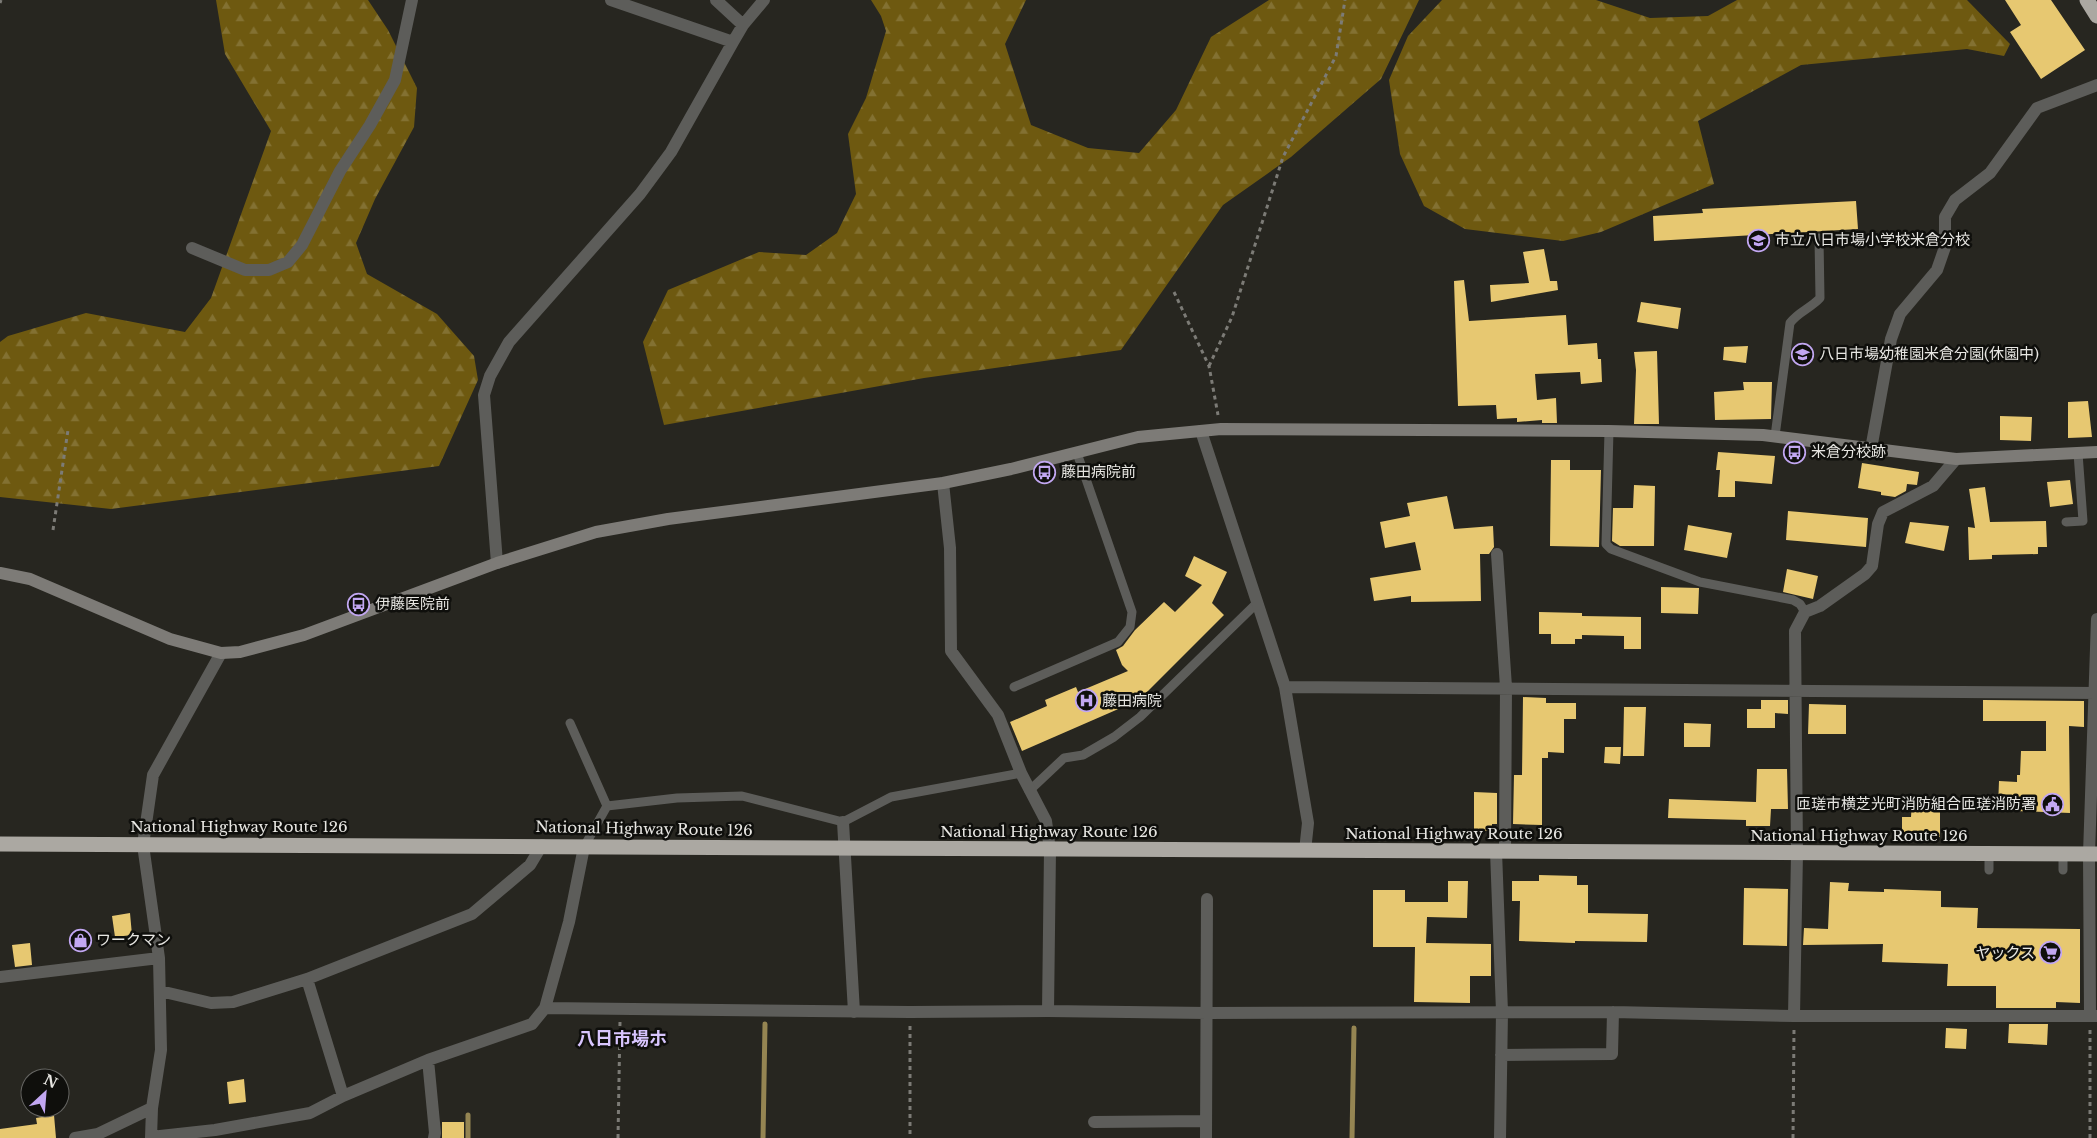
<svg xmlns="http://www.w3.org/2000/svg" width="2097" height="1138" viewBox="0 0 2097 1138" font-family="'Libre Baskerville','Noto Sans JP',serif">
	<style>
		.forest { fill: url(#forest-firs) }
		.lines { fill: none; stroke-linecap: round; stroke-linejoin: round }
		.stream { stroke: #958552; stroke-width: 5 }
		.building { fill: #e7c871 }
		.path { stroke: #7c7b76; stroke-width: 3; stroke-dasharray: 4 4; stroke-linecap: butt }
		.lane { stroke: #5d5d5a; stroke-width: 9 }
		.street { stroke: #5d5d5a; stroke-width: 12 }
		.secondary { stroke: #7d7b77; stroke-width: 12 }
		.highway { stroke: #aba8a2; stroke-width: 15 }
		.labels { text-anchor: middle; stroke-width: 5; stroke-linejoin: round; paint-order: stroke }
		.poi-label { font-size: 15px; fill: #e7e6e2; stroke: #0f0f0c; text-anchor: start }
		.street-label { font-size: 15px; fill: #e7e6e2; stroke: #0f0f0c }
		.quarter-label { font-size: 18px; font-weight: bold; fill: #d8c5fe; stroke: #0f0f0c }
	</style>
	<defs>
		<pattern id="forest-firs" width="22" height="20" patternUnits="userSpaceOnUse" patternTransform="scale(1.25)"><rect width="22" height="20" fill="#6e5910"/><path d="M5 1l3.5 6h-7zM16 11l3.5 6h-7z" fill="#837132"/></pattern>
	</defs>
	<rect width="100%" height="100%" fill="#272620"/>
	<path class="forest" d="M216,0H368L388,30L417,88L414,127L375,199L356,243L367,274L437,314L474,356L478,380L439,466L111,509L0,497V342L8,336L86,313L185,332L211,298L271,131L225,54Z
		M871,0H1026L1005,44L1031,125L1088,148L1139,153L1176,110L1211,37L1269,0H1419L1381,79L1291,157L1223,205L1121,350L924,378L664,425L643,342L668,290L759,252L806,255L837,233L856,194L848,134L866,98L886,31L881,16Z
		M1442,0H1596L1650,18L1708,16L1737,0H1967L2010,44L2004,56L1967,49L1801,65L1698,121L1714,184L1601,232L1563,241L1465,229L1424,206L1400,154L1389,80L1408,36Z"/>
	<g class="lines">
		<path class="stream" d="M468,1115V1138
			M763,1138L765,1024
			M1352,1138L1354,1028"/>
	</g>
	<path class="building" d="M2005,0H2051L2085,50L2041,79L2010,32L2021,25Z
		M1856,201L1858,229L1654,241L1653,216L1703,213L1702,209Z
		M1544,249L1550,281H1557L1558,290L1491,302L1490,285L1529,283L1523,252Z
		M1464,280L1469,321L1566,315L1568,345L1597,343L1598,359H1601L1602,382L1581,384L1580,372L1535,374L1537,400L1556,398L1557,423H1542V420L1517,422V418L1497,419L1496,405L1458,406L1454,281Z
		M1641,302L1681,308L1678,329L1637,322Z
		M1748,346L1746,363L1723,360L1724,347Z
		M1657,351L1659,424H1634L1636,370L1634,352Z
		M1743,382H1772L1771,419L1715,420L1714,392L1744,390Z
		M2088,401L2092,437L2068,438V402Z
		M2000,416L2032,417L2031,441L2000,440Z
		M1718,452L1775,456L1772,484L1735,481V497H1718L1720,470H1716Z
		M1551,460H1570V470H1601L1599,547L1550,546Z
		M1862,463L1919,472L1917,485L1907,484L1906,491L1895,497L1881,495V492L1858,488Z
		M2070,480L2073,504L2050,507L2047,482Z
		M1634,485L1655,486L1654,546H1620L1612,541L1613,508H1633Z
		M1985,487L1990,522L2046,521L2047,547H2038V554L1992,555V559L1969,560L1968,527L1975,528L1969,489Z
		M1447,496L1454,529L1493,526L1494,547L1489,554H1480L1481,601L1411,602V596L1374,601L1370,578L1421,570L1415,542L1385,548L1380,522L1410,516L1407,503Z
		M1788,511L1868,518L1866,547L1786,540Z
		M1910,522L1949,526L1944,551L1905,543Z
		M1688,525L1732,533L1727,558L1684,550Z
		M1194,556L1227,572L1212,603L1224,615L1139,700L1022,751L1010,722L1047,706L1045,700L1076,687L1078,692L1128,671L1122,665L1116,650L1123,646L1135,630L1164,602L1175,612L1202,585L1185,576Z
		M1787,569L1818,576L1813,599L1783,592Z
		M1661,587L1699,588L1698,614L1661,613Z
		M1539,612L1582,613V616L1641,617V649H1624V636L1582,635V639H1575V644H1551V634H1539Z
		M1523,697L1546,698V703H1576V719H1564V753L1548,752V758H1542V825L1513,824L1514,775H1522Z
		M1761,700H1788V714L1775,713V728H1747V709H1761Z
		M1983,700L2084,701V727L2069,726L2070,813L2016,811V808L1998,807L1999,781L2017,782V775H2020L2021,751H2046V721H1983Z
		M1809,704L1846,705V734H1808Z
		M1624,707H1646L1644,756H1623Z
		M1684,723L1711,724L1710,747H1684Z
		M1605,747H1621L1620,764L1604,763Z
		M1757,769H1787L1788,809H1771L1770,826H1746V820L1668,818L1669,799L1756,802Z
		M1474,792L1497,793V824H1492V831H1474Z
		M1912,800H1940V837H1902V817H1911Z
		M1539,875L1577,876V885H1588V913L1648,914L1647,942L1575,941V943L1519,941L1520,901H1512V881H1539Z
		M1448,881H1468L1467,918L1427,917L1426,943L1491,944V976H1470V1003L1414,1002L1415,947H1373V890H1405V902H1448Z
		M1830,882L1849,883L1848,891L1884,892V889L1941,891V907L1978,908L1977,928L2080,929V1003L2056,1002V1008H1996V986H1947L1948,964L1882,962L1883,944L1803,945L1804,928L1828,929Z
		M1744,888L1788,889L1787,946L1743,945Z
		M130,913L132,935L115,937L112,916Z
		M30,943L32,965L15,967L12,945Z
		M2009,1024H2048L2047,1045L2008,1043Z
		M1946,1028L1967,1029L1966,1049L1945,1048Z
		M244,1079L246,1102L229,1104L227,1082Z
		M54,1115L56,1138H0V1129L37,1124L36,1118Z
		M442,1122H464V1138H442Z"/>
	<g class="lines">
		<path class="path" d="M0,3L1,0
			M1174,292L1209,366L1218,415
			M1209,366L1232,317L1283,157L1336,56L1345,0
			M53,530L68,430
			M910,1026V1138
			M618,1138L620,1022
			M1793,1138L1794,1029
			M2090,1138V1030"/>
		<path class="lane" d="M1609,431L1606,544L1611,549L1700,582L1793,600L1800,604L1805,612
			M1775,436L1790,323C1798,312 1811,308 1820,298L1819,238
			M2066,522L2083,521L2078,453
			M1014,687L1118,642L1130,627L1132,612L1077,453
			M570,723L607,806
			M1029,791L1064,758L1083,755L1114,737L1140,717L1258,602
			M607,806L677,798L742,796L843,822L891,797L1021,773
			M584,847L607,806
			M2063,854V870
			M1989,870V854"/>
		<path class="street" d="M611,0L733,42
			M716,0L743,25
			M192,248L245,270H269L288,262L302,245L340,171L370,125L395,80L412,0
			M1201,431L1285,687L1308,823L1305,851
			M1871,449L1891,339L1900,314L1937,270L1945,247V217L1955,200L1990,173L2037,108L2097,85
			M943,483L950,548L951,651L998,715L1021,773L1046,821L1050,850L1048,1011
			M1497,554L1506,687L1505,851
			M497,563L484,395L490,376L509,342L640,194L671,152L733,42L743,25L764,0
			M1285,687L2097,693
			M843,822L854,1012
			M1496,851L1502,1012L1500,1138
			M0,977L159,958
			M307,979L343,1096
			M160,991L211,1003L233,1002L307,979L472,914L530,865L542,845
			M545,1008L910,1012L1048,1011L1207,1013L1613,1012L1794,1016H2097
			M1794,1016L1797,853L1795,631L1805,612L1820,606L1865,574L1872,566L1878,524L1883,512L1933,486L1956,459
			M2090,1016L2089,854L2097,619
			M1501,1055L1612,1054L1613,1012
			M428,1060L435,1133L434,1138
			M1094,1122L1206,1121
			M151,1137L215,1130L310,1113L343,1096L428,1060L532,1024L545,1008L569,922L584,847
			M75,1138L98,1134L152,1108
			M151,1138L152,1108L161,1050L159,958L143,845L153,775L221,653
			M1206,1138L1207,899"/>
		<path class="secondary" d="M0,573L30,579L170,639L221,653L240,652L304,635L497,563L596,532L668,519L943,483L1011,469L1138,437L1221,429L1609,431L1763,435L1956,459L2097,452"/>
		<path class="highway" d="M2087,0L2097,16
			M0,844L2097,854"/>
	</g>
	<defs>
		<symbol id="school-ring" viewBox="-11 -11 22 22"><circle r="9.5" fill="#0f0f0c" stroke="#c2a7f2" stroke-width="1.5"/><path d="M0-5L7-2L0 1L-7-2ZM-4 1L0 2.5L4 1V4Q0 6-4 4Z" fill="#c2a7f2"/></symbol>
		<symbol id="bus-ring" viewBox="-11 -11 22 22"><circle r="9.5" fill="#0f0f0c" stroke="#c2a7f2" stroke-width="1.5"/><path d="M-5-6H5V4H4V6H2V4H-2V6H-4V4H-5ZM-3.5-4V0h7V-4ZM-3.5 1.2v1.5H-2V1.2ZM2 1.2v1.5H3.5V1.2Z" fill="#c2a7f2"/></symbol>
		<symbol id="hospital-ring" viewBox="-11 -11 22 22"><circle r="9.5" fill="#0f0f0c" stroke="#c2a7f2" stroke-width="1.5"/><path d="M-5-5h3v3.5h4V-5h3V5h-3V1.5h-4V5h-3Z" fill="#c2a7f2"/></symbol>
		<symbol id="civic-ring" viewBox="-11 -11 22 22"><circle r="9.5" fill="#0f0f0c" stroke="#c2a7f2" stroke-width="1.5"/><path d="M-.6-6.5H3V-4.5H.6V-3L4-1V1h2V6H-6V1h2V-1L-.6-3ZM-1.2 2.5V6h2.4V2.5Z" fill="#c2a7f2"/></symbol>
		<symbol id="shop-ring" viewBox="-11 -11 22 22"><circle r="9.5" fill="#0f0f0c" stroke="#c2a7f2" stroke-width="1.5"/><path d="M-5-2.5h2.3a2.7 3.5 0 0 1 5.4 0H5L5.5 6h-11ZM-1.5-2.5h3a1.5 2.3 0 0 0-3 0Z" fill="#c2a7f2"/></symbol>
		<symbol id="supermarket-ring" viewBox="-11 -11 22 22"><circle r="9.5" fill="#0f0f0c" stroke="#c2a7f2" stroke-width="1.5"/><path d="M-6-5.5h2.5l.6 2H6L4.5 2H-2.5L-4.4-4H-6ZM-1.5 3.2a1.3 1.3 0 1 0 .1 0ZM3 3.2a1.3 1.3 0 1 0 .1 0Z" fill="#c2a7f2"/></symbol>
	</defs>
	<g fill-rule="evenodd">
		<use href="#school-ring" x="1746" y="228" width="25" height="25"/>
		<use href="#school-ring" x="1790" y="342" width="25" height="25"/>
		<use href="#bus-ring" x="1782" y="440" width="25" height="25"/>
		<use href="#bus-ring" x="1032" y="460" width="25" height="25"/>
		<use href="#bus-ring" x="346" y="592" width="25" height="25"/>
		<use href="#hospital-ring" x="1074" y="688" width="25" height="25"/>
		<use href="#civic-ring" x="2040" y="792" width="25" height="25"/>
		<use href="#shop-ring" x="68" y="928" width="25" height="25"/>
		<use href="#supermarket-ring" x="2038" y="940" width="25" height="25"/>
	</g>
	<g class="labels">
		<g class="poi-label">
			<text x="1775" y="245">市立八日市場小学校米倉分校</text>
			<text x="1819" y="359">八日市場幼稚園米倉分園(休園中)</text>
			<text x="1811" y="457">米倉分校跡</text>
			<text x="1061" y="477">藤田病院前</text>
			<text x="375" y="609">伊藤医院前</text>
			<text x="1102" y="706">藤田病院</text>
			<text x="2036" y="809" text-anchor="end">匝瑳市横芝光町消防組合匝瑳消防署</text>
			<text x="96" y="945">ワークマン</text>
			<text x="2035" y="958" text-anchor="end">ヤックス</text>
		</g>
		<g class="street-label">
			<text x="239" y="832">National Highway Route 126</text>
			<text transform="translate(644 829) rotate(1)" y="5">National Highway Route 126</text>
			<text x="1049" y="837">National Highway Route 126</text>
			<text x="1454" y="839">National Highway Route 126</text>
			<text x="1859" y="841">National Highway Route 126</text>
		</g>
		<g class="quarter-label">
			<text x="622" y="1045">八日市場ホ</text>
		</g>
	</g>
	<g transform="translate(45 1093) rotate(26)"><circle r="24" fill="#0f0f0c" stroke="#656562"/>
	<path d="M0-4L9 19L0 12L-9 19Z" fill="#c2a7f2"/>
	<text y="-8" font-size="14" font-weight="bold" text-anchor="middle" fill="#e7e6e2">N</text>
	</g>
</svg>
